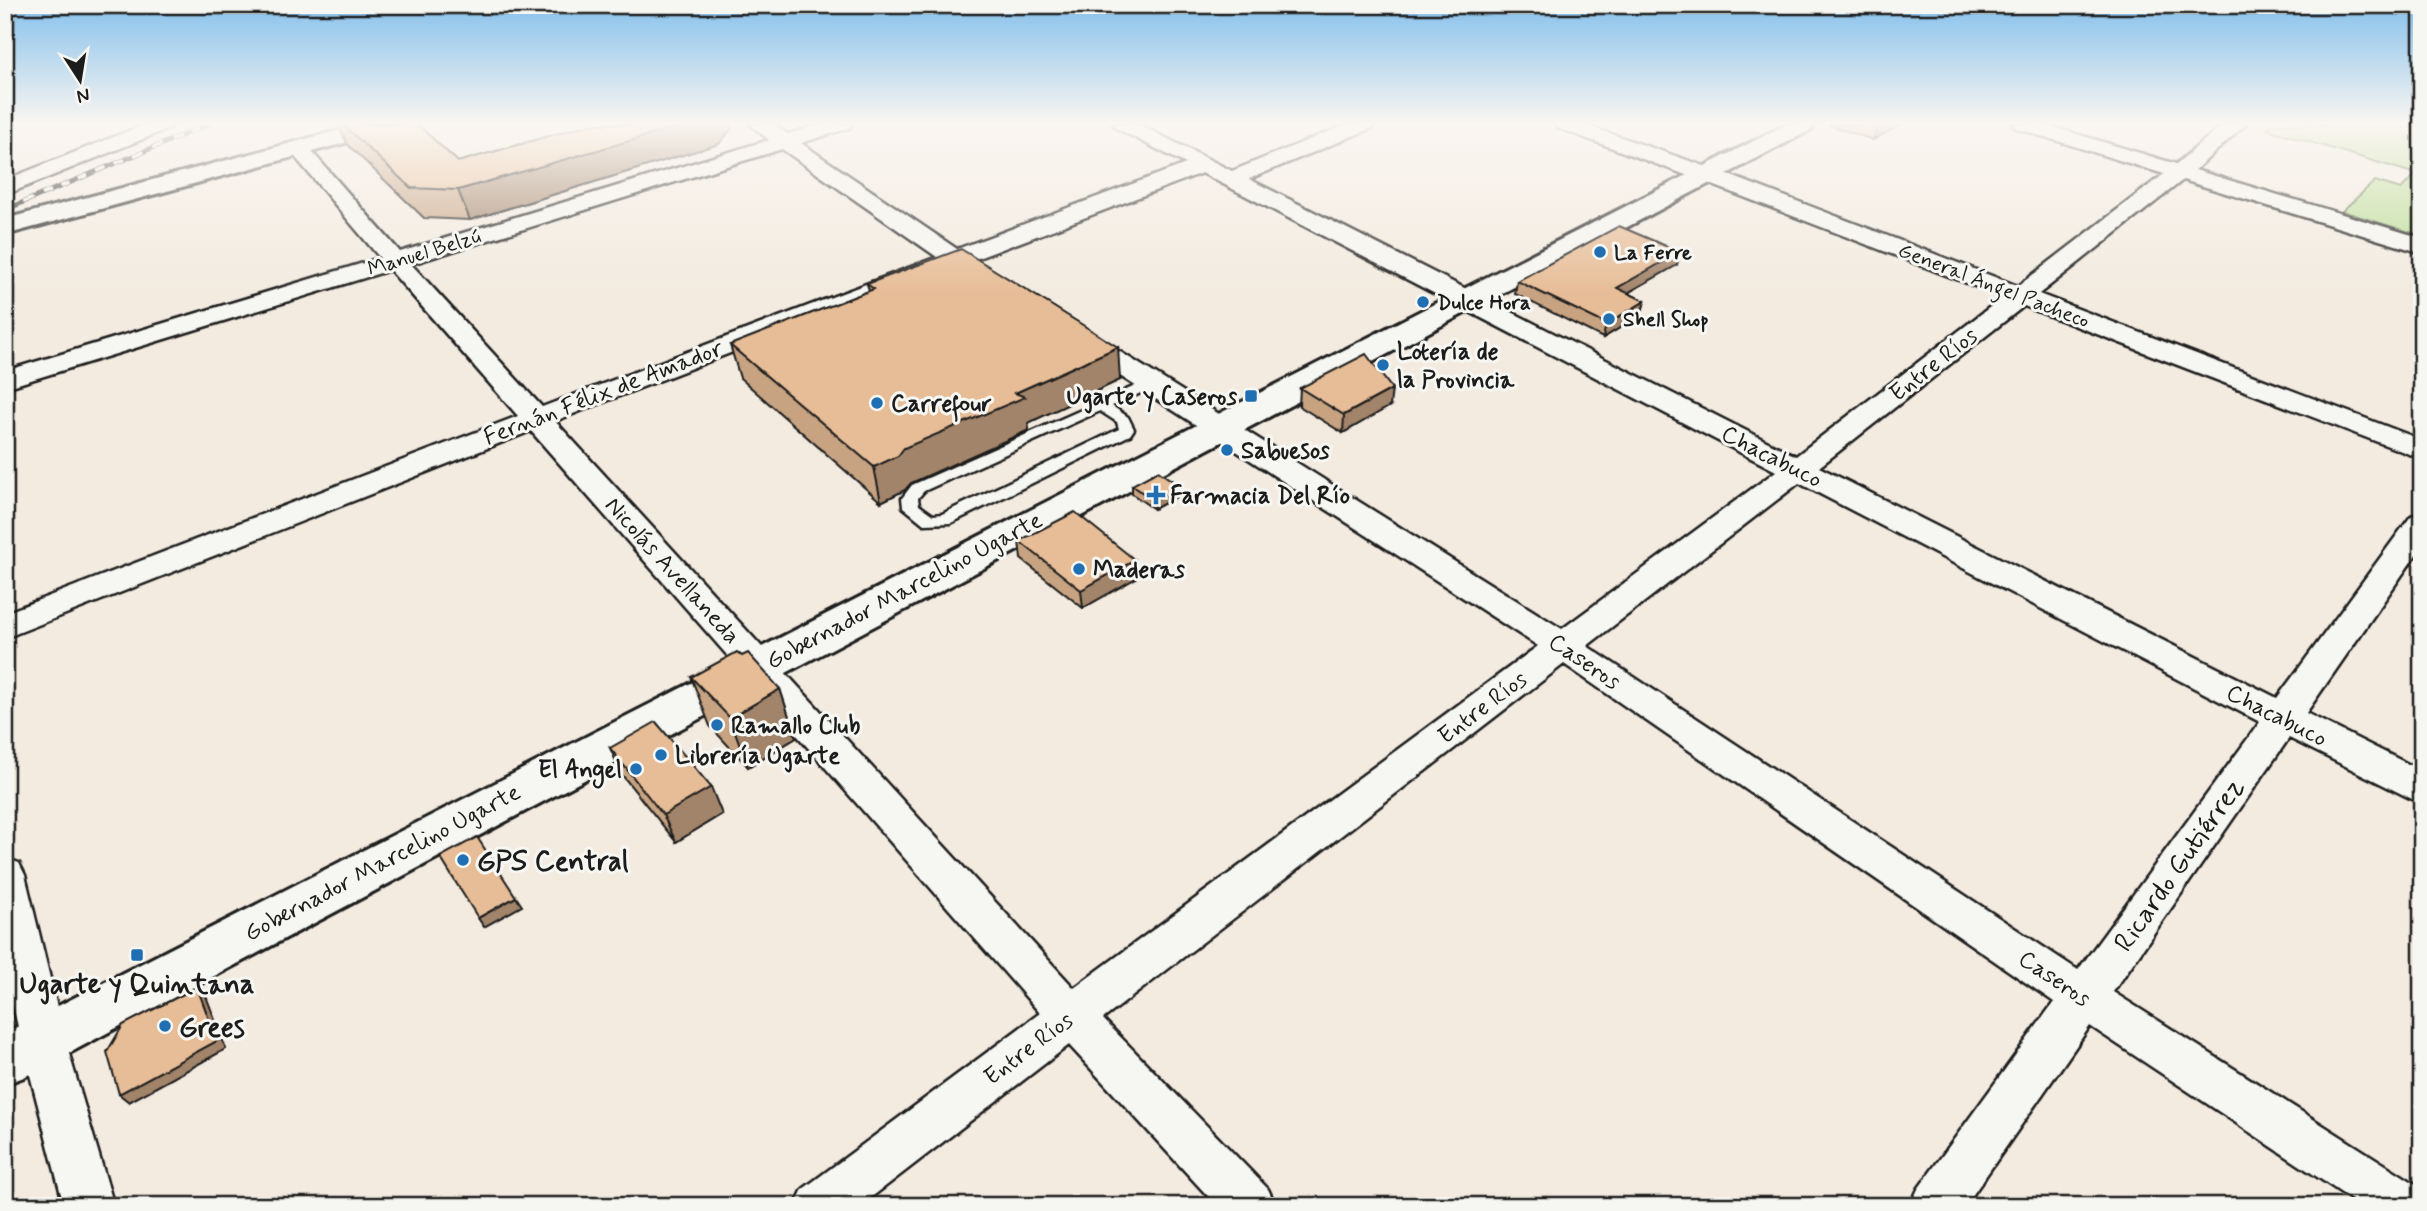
<svg xmlns="http://www.w3.org/2000/svg" width="2427" height="1211" viewBox="0 0 2427 1211" font-family="Mynerve,sans-serif">
	<style>
		.green { fill: #badd96; stroke: #6b7c59; stroke-width: 2 }
		.lines { fill: none; stroke-linecap: round; stroke-linejoin: round }
		.lane-casing { stroke: #1c1c1c; stroke-width: 5 }
		.street-casing { stroke: #1c1c1c; stroke-width: 5 }
		.secondary-casing { stroke: #1c1c1c; stroke-width: 6 }
		.lane { fill: #f6f6f2; fill-rule: evenodd }
		.street { fill: #f6f6f2; fill-rule: evenodd }
		.secondary { fill: #f6f6f2; fill-rule: evenodd }
		.rail-casing { stroke: #1c1c1c; stroke-width: 5 }
		.rail { stroke: #f6f6f2; stroke-width: 3.5; stroke-dasharray: 10; stroke-linecap: butt }
		.wall { fill: #c7a382; stroke: #1c1c1c; stroke-width: 2 }
		.shaded-wall { fill: #a2846a; stroke: #1c1c1c; stroke-width: 2 }
		.building { fill: #e7bd97; stroke: #1c1c1c; stroke-width: 2 }
		.poi-dot { fill: #1f6fb2; stroke: #f6f6f2; stroke-width: 2.5 }
		.labels { text-anchor: middle; stroke-width: 6; stroke-linejoin: round; paint-order: stroke }
		.far-street-label { font-size: 21px; fill: #1c1c1c; stroke: #f6f6f2 }
		.far-poi-label { font-size: 21px; font-weight: bold; fill: #1c1c1c; stroke: #f6f6f2; text-anchor: start }
		.poi-label { font-size: 24px; font-weight: bold; fill: #1c1c1c; stroke: #f6f6f2; text-anchor: start }
		.street-label { font-size: 24px; fill: #1c1c1c; stroke: #f6f6f2 }
		.near-poi-label { font-size: 28px; font-weight: bold; fill: #1c1c1c; stroke: #f6f6f2; text-anchor: start }
		.near-street-label { font-size: 28px; fill: #1c1c1c; stroke: #f6f6f2 }
	</style>
	<rect width="100%" height="100%" fill="#f3ebe0"/>
	<filter id="ink" filterUnits="userSpaceOnUse"><feTurbulence type="fractalNoise" baseFrequency=".0143" numOctaves="2"/><feDisplacementMap in="SourceGraphic" scale="14" xChannelSelector="R" yChannelSelector="G"/><feConvolveMatrix kernelMatrix="1 2 1 2 8 2 1 2 1" color-interpolation-filters="sRGB"/></filter>
	<g filter="url(#ink)">
		<path class="green" d="M2272,124H2422V236L2342,211L2375,181L2401,189L2416,174L2267,129Z"/>
		<g class="lines">
			<defs>
				<path id="lane" d="M1151,379L1156,380L1158,383L1156,386L1112,406L1128,417L1134,429L1130,435L951,523L924,524L903,507L902,498L912,485ZM1100,411L1117,422L1119,429L942,514L933,515L919,505L918,498L924,491Z"/>
				<path id="street" d="M146,124H173L170,128L5,195V180Z
					M750,124H773L788,134L822,124H852L849,128L801,143L957,249L1186,164L1116,128L1113,124H1138L1232,171L1348,124H1375L1372,128L1249,179L1796,456L2003,297L1697,179L1558,128L1555,124H1583L1713,169L2018,286L2164,174L2016,128L2013,124H2043L2176,164L2224,124H2246L2195,170L2422,238V253L2183,180L2039,294L2422,440V459L2024,306L1819,467L2277,698L2411,516L2422,513V546L2306,713L2422,771V804L2289,738L2113,992L2422,1188V1206H2361L2090,1026L1965,1206H1910L1918,1189L2054,1002L1564,664L1103,1019L1268,1189L1276,1206H1217L1069,1045L860,1206H795L803,1189L1040,1013L531,431L5,638V613L518,416L390,270L5,388V371L380,258L291,152L288,148L291,144H305L400,252L769,140ZM782,149L937,257L542,407L411,264ZM1202,173L1776,471L1562,629L1090,333L1081,331L1072,333L1068,339L1072,345L1538,646L1074,988L555,421L952,267C966,277 977,288 994,284L997,279L973,260ZM1799,483L2260,722L2078,970L1587,646Z
					M5,858L19,863L25,875L65,1040L114,1206H64L21,1040L5,970Z"/>
				<path id="secondary" d="M363,124H400L396,129L5,235V219Z
					M1787,124H1816L1812,129L24,1077L5,1084V1033Z"/>
			</defs>
			<use href="#lane" class="lane-casing"/>
			<use href="#street" class="street-casing"/>
			<use href="#secondary" class="secondary-casing"/>
			<use href="#lane" class="lane"/>
			<use href="#street" class="street"/>
			<use href="#secondary" class="secondary"/>
			<defs>
				<path id="rail" d="M5,210L209,124"/>
			</defs>
			<use href="#rail" class="rail-casing"/>
			<use href="#rail" class="rail"/>
		</g>
		<path class="wall" d="M338,124H417L458,162L591,124H729L731,129L719,144L470,220L424,218L348,145Z
			M1830,124H1902L1873,140L1829,125Z
			M1677,265L1628,293L1645,301L1641,315L1603,338L1515,294L1517,281Z
			M867,284L1120,380L1028,423L1029,430L911,483L905,490L881,502L740,378L730,345L869,291Z
			M1300,388L1390,406L1343,433L1299,406Z
			M1132,485L1180,486V495L1154,509L1132,494Z
			M1019,541L1135,560L1136,578L1083,608L1021,559Z
			M691,677L780,689L796,738L748,767L710,726Z
			M610,748L722,814L676,842L622,775Z"/>
		<path class="shaded-wall" d="M688,124H729L731,129L719,144L470,220L458,190Z
			M1880,124H1902L1873,140L1878,125Z
			M1680,252L1677,265L1613,301L1617,288Z
			M1645,301L1641,315L1603,338L1606,324Z
			M1118,347L1120,380L1028,423L1029,430L911,483L905,490L881,502L874,467L904,448L1015,393Z
			M1392,389L1390,406L1343,433L1344,415Z
			M1180,486V495L1154,509L1153,500Z
			M1135,560L1136,578L1083,608L1081,590Z
			M780,689L796,738L748,767L730,718Z
			M711,787L722,814L676,842L663,815Z
			M516,897L522,906L484,927L478,918Z
			M197,987L206,996L226,1049L129,1102L119,1094Z"/>
		<path class="building" d="M342,124H417L458,162L591,124H688L458,190L411,188Z
			M1619,226L1680,252L1617,288L1645,301L1606,324L1517,281Z
			M961,249L1118,347L1015,393L1025,397L904,448L898,456L874,467L730,345L874,289L867,284Z
			M1366,354L1392,389L1344,415L1300,388Z
			M1158,471L1180,486L1153,500L1132,485Z
			M1075,512L1135,560L1081,590L1019,541Z
			M737,652L742,656L748,653L780,689L730,718L691,677Z
			M656,722L711,787L663,815L610,748Z
			M477,837L516,897L478,918L440,857Z
			M197,987L217,1041L119,1094L107,1052L123,1025Z"/>
	</g>
	<linearGradient id="sky" x2="0" y2="1"><stop stop-color="#85c0ec"/><stop offset="0.42" stop-color="#faf6f1"/><stop offset="1" stop-color="#faf6f1" stop-opacity="0"/></linearGradient>
	<rect width="2427" height="293" fill="url(#sky)"/>
	<g class="poi-dot">
		<circle cx="1600" cy="252" r="7"/>
		<circle cx="1423" cy="302" r="7"/>
		<circle cx="1609" cy="319" r="7"/>
		<circle cx="1383" cy="365" r="7"/>
		<rect x="1244" y="389" width="14" height="14" rx="3.5"/>
		<circle cx="877" cy="403" r="7"/>
		<circle cx="1227" cy="450" r="7"/>
		<path d="M1152.5 484.5h7v7h7v7h-7v7h-7v-7h-7v-7h7z"/>
		<circle cx="1079" cy="569" r="7"/>
		<circle cx="717" cy="725" r="7"/>
		<circle cx="661" cy="755" r="7"/>
		<circle cx="636" cy="769" r="7"/>
		<circle cx="463" cy="860" r="7"/>
		<rect x="130" y="948" width="14" height="14" rx="3.5"/>
		<circle cx="165" cy="1026" r="7"/>
	</g>
	<g class="labels">
		<g class="far-street-label">
			<text transform="translate(424 252) rotate(-17)" y="7">Manuel Belzú</text>
			<text transform="translate(1994 285) rotate(21)" y="7">General Ángel Pacheco</text>
		</g>
		<g class="far-poi-label">
			<text x="1614" y="259">La Ferre</text>
			<text x="1437" y="309">Dulce Hora</text>
			<text x="1623" y="326">Shell Shop</text>
		</g>
		<g class="poi-label">
			<text x="1397" y="359">Lotería de<tspan x="1397" dy="28">la Provincia</tspan></text>
			<text x="1237" y="404" text-anchor="end">Ugarte y Caseros</text>
			<text x="891" y="411">Carrefour</text>
			<text x="1241" y="458">Sabuesos</text>
			<text x="1170" y="503">Farmacia Del Río</text>
			<text x="1093" y="577">Maderas</text>
			<text x="731" y="733">Ramallo Club</text>
			<text x="675" y="763">Librería Ugarte</text>
			<text x="622" y="777" text-anchor="end">El Angel</text>
		</g>
		<g class="street-label">
			<text transform="translate(1933 364) rotate(-38)" y="8">Entre Ríos</text>
			<text transform="translate(603 392) rotate(-21)" y="8">Fernán Félix de Amador</text>
			<text transform="translate(1772 456) rotate(27)" y="8">Chacabuco</text>
			<text transform="translate(673 570) rotate(48)" y="8">Nicolás Avellaneda</text>
			<text transform="translate(904 590) rotate(-28)" y="8">Gobernador Marcelino Ugarte</text>
			<text transform="translate(1585 661) rotate(34)" y="8">Caseros</text>
			<text transform="translate(1482 707) rotate(-37)" y="8">Entre Ríos</text>
			<text transform="translate(2277 715) rotate(27)" y="8">Chacabuco</text>
			<text transform="translate(382 862) rotate(-28)" y="8">Gobernador Marcelino Ugarte</text>
			<text transform="translate(2055 978) rotate(34)" y="8">Caseros</text>
			<text transform="translate(1028 1048) rotate(-37)" y="8">Entre Ríos</text>
		</g>
		<g class="near-poi-label">
			<text x="477" y="870">GPS Central</text>
			<text x="137" y="993" text-anchor="middle">Ugarte y Quintana</text>
			<text x="179" y="1036">Grees</text>
		</g>
		<g class="near-street-label">
			<text transform="translate(2178 864) rotate(-55)" y="10">Ricardo Gutiérrez</text>
		</g>
	</g>
	<rect width="2427" height="1211" fill="none" stroke="#f6f6f2" stroke-width="28"/>
	<rect x="14" y="14" width="2399" height="1183" fill="none" stroke="#1c1c1c" stroke-width="2.5" filter="url(#ink)"/>
	<g transform="translate(80 80) rotate(168)" stroke="#f6f6f2" stroke-width="5" paint-order="stroke">
	<path d="M0-5L12 26L0 18L-12 26Z" fill="#1c1c1c"/>
	<text y="-10" font-size="19" font-weight="bold" text-anchor="middle" fill="#1c1c1c">N</text>
	</g>
</svg>
